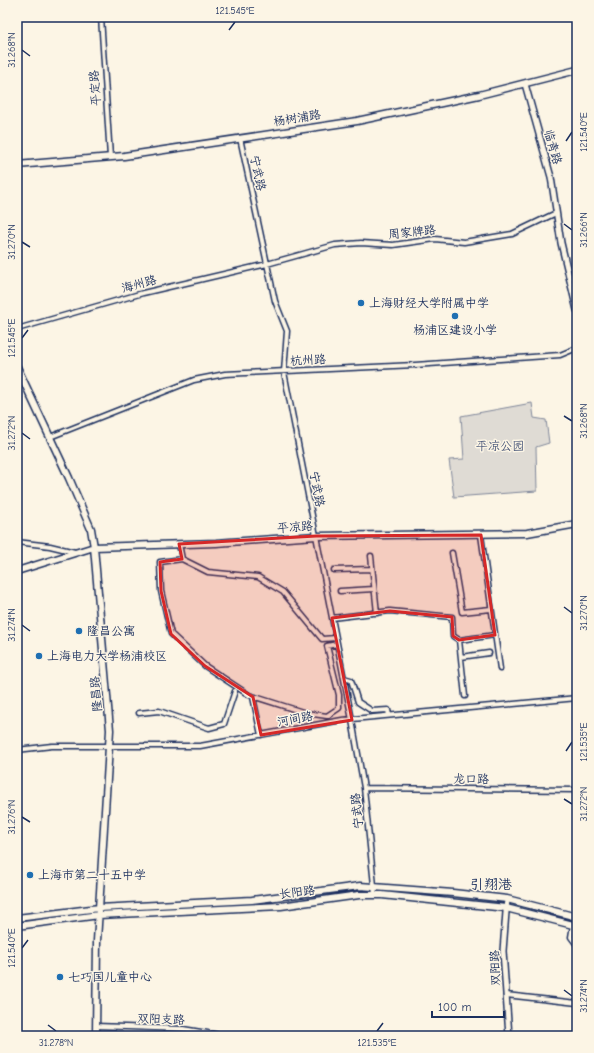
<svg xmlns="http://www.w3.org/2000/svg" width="594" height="1053" viewBox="0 0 594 1053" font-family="'Comic Neue','LXGW WenKai TC',sans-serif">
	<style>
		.green { fill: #dfdbd4; stroke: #7d8599 }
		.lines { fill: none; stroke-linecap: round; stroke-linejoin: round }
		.minor-casing { stroke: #1b2f5e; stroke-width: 7 }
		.tertiary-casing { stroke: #1b2f5e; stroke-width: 8 }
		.secondary-casing { stroke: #1b2f5e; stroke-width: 9 }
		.minor { stroke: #fcf5e5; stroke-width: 4 }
		.tertiary { stroke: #fcf5e5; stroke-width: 5 }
		.secondary { stroke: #fcf5e5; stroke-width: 6 }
		.marked { fill: #d62828; fill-opacity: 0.2; stroke: #d62828; stroke-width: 3; stroke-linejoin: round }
		.ticks { fill: none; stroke: #1b2f5e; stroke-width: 1.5 }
		.poi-dot { fill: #1f6fb2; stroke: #fcf5e5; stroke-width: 1.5 }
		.labels { text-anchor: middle; stroke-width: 3; stroke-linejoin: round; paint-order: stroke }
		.street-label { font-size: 12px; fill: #1b2f5e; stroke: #fcf5e5 }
		.poi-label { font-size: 12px; fill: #1b2f5e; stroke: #fcf5e5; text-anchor: start }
		.park-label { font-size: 12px; fill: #425176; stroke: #fcf5e5 }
		.quarter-label { font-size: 14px; fill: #1b2f5e; stroke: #fcf5e5 }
		.neatline { fill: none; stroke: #1b2f5e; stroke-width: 1.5 }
		.ticks-label { font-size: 10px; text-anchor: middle; fill: #1b2f5e }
	</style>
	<rect width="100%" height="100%" fill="#fcf5e5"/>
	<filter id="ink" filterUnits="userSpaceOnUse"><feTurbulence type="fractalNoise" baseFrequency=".025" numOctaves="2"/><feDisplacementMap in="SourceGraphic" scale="8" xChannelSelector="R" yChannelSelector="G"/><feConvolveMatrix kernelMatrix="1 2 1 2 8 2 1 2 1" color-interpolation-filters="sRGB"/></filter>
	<g filter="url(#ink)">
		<path class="green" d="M532,403L534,418L546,420L549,443L536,447L537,491L454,497L449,460L464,459L461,416Z"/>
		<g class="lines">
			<defs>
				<path id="minor" d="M101,17L110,157
					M240,138L275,301L287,331L284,372L352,720L364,788L375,895
					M17,329L143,293L267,264L335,245L361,243L393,245L435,239L464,242L512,234L556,213
					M50,437L194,380L225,374L415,365L560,355L577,348
					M481,535L500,669
					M17,542L50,546L75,552
					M179,544L182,559L208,572L258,577L283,592L322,639L336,638
					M452,553L462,612L491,609
					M371,556L377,613
					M182,559L160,562L161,591L171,634L205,666L249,695L306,713L327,716L339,708V695L327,646L337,644
					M334,570L372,569
					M340,591L374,589
					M332,618L390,611L452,617L453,636L459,640L465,696
					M459,640L495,635
					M461,657L489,653
					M344,678L351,680L358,702L372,711L388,710L389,715
					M253,697L261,735
					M139,713L159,711L209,728L224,724L235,691
					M17,750L52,746H200L342,720L577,698
					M364,788L577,790
					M573,925L571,937L577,945
					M506,995L577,1003
					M96,1026L183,1029L225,1036"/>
				<path id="tertiary" d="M525,84L551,177L561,243L577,310
					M507,899L503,951L509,1036"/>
				<path id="secondary" d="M17,165L124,156L357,121L479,95L577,70
					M17,367L69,478L91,529L94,547L110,730L97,941L96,1036
					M17,571L94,547L216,543L316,536L527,533L577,524
					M17,918L99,908L252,900L360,886L453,893L507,899L577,917
					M17,926L99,915L281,906L359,895H382L506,908L577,926"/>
			</defs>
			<use href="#minor" class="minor-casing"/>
			<use href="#tertiary" class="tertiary-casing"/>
			<use href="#secondary" class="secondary-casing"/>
			<use href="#minor" class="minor"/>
			<use href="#tertiary" class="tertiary"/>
			<use href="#secondary" class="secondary"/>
		</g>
	</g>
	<path class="marked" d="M481,535L495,635L459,640L453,636L452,617L390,611L332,618L352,720L261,735L253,697L205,666L171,634L161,591L160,562L182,559L179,544L316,536Z"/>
	<path class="ticks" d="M229,30L235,22M22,50L30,56M566,141L572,132M564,224L572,230M22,242L30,247M22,338L28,330M564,416L572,421M22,433L30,439M564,607L572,613M22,625L30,631M566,751L572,742M564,799L572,804M22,817L30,822M22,948L28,940M564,990L572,996M48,1025L56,1031M377,1031L383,1023"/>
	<g class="poi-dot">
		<circle cx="361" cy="303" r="4"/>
		<circle cx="455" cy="316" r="4"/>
		<circle cx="79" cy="631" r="4"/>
		<circle cx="39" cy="656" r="4"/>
		<circle cx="30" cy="875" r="4"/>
		<circle cx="60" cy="977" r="4"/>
	</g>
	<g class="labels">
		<g class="street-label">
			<text transform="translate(95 88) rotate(-94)" y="4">平定路</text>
			<text transform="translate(297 118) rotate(-9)" y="4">杨树浦路</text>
			<text transform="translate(553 147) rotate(74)" y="4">临青路</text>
			<text transform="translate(258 173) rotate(78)" y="4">宁武路</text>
			<text transform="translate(412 232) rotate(-6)" y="4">周家牌路</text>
			<text transform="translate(139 284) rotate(-15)" y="4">海州路</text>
			<text transform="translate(308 360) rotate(-3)" y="4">杭州路</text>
			<text transform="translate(317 489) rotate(79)" y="4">宁武路</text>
			<text transform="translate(295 527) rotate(-4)" y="4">平凉路</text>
			<text transform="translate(96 694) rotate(-95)" y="4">隆昌路</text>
			<text transform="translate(295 719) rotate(-11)" y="4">河间路</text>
			<text transform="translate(471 779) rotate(1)" y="4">龙口路</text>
			<text transform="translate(357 811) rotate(-96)" y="4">宁武路</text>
			<text transform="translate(297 892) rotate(-7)" y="4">长阳路</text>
			<text transform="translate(495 968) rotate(-92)" y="4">双阳路</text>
			<text transform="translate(161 1019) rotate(2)" y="4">双阳支路</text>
		</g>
		<g class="poi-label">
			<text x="369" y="307">上海财经大学附属中学</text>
			<text x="455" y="334" text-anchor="middle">杨浦区建设小学</text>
			<text x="87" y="635">隆昌公寓</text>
			<text x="47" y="660">上海电力大学杨浦校区</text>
			<text x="38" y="879">上海市第二十五中学</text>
			<text x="68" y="981">七巧国儿童中心</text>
		</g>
		<g class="park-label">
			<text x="500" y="450">平凉公园</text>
		</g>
		<g class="quarter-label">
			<text x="491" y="889">引翔港</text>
		</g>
	</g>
	<rect width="594" height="1053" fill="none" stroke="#fcf5e5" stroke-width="44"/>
	<path d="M432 1011v6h72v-6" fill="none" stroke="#1b2f5e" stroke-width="2"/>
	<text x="438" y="1011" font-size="12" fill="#1b2f5e" stroke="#fcf5e5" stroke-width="3" paint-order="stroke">100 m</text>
	<rect x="22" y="22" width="550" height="1009" class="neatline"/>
	<g class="ticks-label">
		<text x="235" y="14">121.545°E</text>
		<text transform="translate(11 50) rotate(-90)" y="4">31.268°N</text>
		<text transform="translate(583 132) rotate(-90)" y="4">121.540°E</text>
		<text transform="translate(583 230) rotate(-90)" y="4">31.266°N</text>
		<text transform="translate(11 242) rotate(-90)" y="4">31.270°N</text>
		<text transform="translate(11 338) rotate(-90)" y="4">121.545°E</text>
		<text transform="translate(583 421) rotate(-90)" y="4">31.268°N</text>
		<text transform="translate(11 433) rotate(-90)" y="4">31.272°N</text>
		<text transform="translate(583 613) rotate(-90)" y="4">31.270°N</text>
		<text transform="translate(11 625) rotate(-90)" y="4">31.274°N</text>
		<text transform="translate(583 742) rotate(-90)" y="4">121.535°E</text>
		<text transform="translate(583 804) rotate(-90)" y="4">31.272°N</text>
		<text transform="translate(11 817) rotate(-90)" y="4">31.276°N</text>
		<text transform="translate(11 948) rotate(-90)" y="4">121.540°E</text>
		<text transform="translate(583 996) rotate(-90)" y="4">31.274°N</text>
		<text x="56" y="1046">31.278°N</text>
		<text x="377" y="1046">121.535°E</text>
	</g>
</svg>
